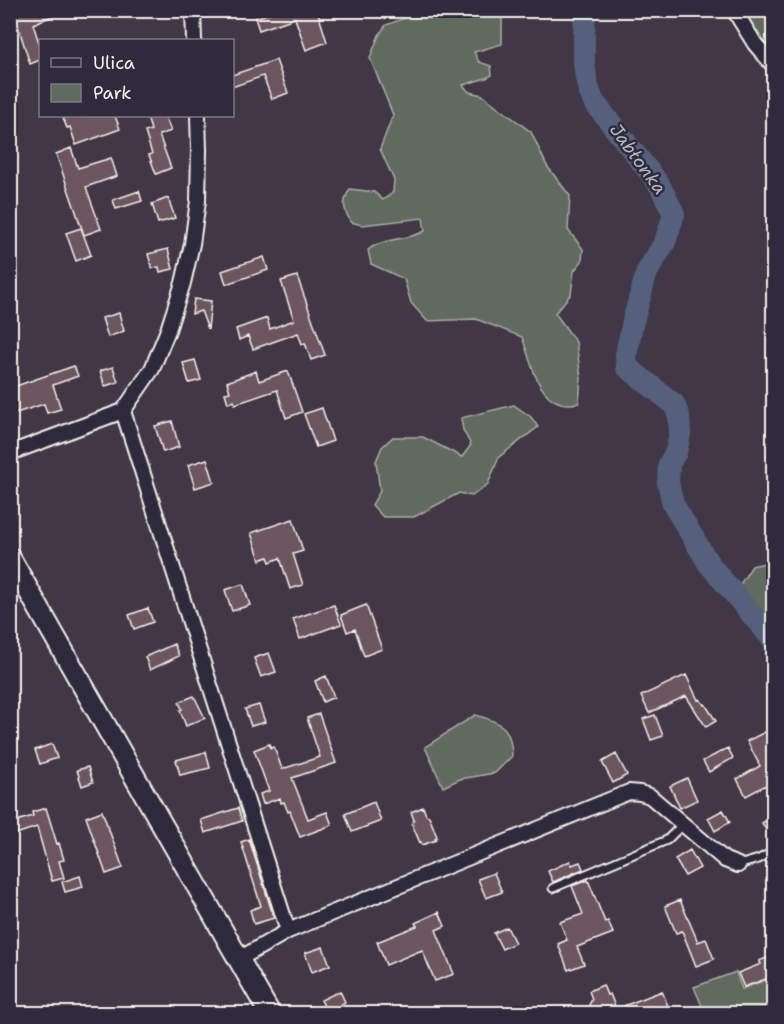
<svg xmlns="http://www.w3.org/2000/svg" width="784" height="1024" viewBox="0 0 784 1024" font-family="'Shantell Sans',sans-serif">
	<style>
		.green { fill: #606a5e; stroke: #aaaea3; stroke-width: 1.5 }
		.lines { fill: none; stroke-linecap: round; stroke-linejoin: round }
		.river { stroke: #54617d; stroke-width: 22 }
		.building { fill: #6c545f; stroke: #f4f1e8; stroke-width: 1.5 }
		.service-casing { stroke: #f4f1e8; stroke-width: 11 }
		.minor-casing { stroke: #f4f1e8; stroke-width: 18 }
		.secondary-casing { stroke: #f4f1e8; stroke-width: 24 }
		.service { stroke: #2f2a3d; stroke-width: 7 }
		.minor { stroke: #2f2a3d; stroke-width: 14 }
		.secondary { stroke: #2f2a3d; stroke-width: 20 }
		.labels { text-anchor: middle; stroke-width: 5; stroke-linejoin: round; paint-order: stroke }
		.water-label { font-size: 18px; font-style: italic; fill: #b4b7bd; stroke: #2f2a3d }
	</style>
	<rect width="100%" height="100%" fill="#413747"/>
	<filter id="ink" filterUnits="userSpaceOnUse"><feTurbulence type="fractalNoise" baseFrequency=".0167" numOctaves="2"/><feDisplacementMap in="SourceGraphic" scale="12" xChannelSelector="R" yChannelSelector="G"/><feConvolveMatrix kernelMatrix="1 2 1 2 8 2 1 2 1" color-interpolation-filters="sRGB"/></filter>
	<g filter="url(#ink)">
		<path class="green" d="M498,10L502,13V44L474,52L479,62L491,66L492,75L486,78L463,85L469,92L482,95L531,132L547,166L570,196L568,230L583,249L582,261L574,271L571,294L555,313L576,342L581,378L579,403C539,412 533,366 522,337L476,319L427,321L411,303L404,279L371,264L368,250C384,237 407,241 425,231L423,218L362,225L351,222C343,209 342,202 350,189L374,192L383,200L393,192L394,180L380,149L393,115L370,58L379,35L386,25L421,12Z
			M739,11H773V60Z
			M514,405L531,417L538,427L499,457L488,484L472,496L459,493L414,517H383L372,505L380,491L376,461L382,447L393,437H423L462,457L471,445L463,430L461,418Z
			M773,561H774L773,624L767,620L739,586L752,566Z
			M475,715C502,722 511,727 512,756L495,773L460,779L443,787L425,747Z
			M736,972L742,989L773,977V1013H705L694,987Z"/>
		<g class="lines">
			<path class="river" d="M585,10C584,39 580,76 594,102L659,184L674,214L665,242L647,272L633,321L626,355L627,367L674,404L679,416L680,434L676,452L669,464L668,483L673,504L709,564L774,641"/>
		</g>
		<path class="building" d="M13,10H67L33,24L40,46V60L30,64Z
			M279,10H317L327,42L306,50L295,18L259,30L255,18Z
			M276,60L288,93L272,99L263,76L232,87V75Z
			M69,116H115L120,129L76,145L70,127L67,128L63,118Z
			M153,116H165L171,131L159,135L171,168L156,174L149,155L152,154L145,132L151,130L147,117Z
			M71,148L78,168L111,158L117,176L86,187L101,229L84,235L56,154Z
			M139,191L142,201L116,209L113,200Z
			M168,198L175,218L158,223L152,204Z
			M81,228L91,255L76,261L66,233Z
			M168,249L173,269L160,272L159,267L152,268L148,254Z
			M264,257L268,270L226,284L222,271Z
			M297,276L325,355L311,360L305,343L302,344L298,333L253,349L248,336L239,340L236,329L267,318L270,329L294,320L281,281Z
			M194,299L211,301L208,329L201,311L192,314Z
			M119,313L124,331L108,337L102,318Z
			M195,360L201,380L189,383L183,363Z
			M74,366L78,376L53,385L61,409L47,413L44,404L10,415V388Z
			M113,367L118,382L105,386L100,371Z
			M256,371L259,381L288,371L302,412L286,418L277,390L235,404L234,401L228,403L225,393L230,392L227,382Z
			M322,408L333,441L316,447L304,414Z
			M172,421L179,447L163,452L155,426Z
			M207,459L214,482L195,488L188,465Z
			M293,519L303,551L293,554L303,585L290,589L280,558L270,562L268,557L260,560L251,533Z
			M243,584L250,605L232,611L225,590Z
			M334,605L341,624L300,639L293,619Z
			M366,605L382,649L364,656L355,629L347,632L341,615Z
			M148,608L153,622L134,629L129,615Z
			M174,644L179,656L150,670L145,657Z
			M269,653L276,672L261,677L254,658Z
			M686,675L698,700L700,699L704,705L705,704L716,721L706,727L686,696L649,713L641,696Z
			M326,676L334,697L323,702L315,681Z
			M194,696L205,718L186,726L180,710L182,709L179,702Z
			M259,705L265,722L251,726L245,709Z
			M319,714L336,763L292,778L308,819L327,812L332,825L300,837L290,811L288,812L284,802L281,803L280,798L263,804L260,794L269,791L254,750L269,744L271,748L274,747L282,769L320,757L307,718Z
			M655,715L663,736L651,740L643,719Z
			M767,731L774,744V798L766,785L746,796L737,779L760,766L747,741Z
			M52,744L57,758L40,764L35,750Z
			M728,748L733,758L709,772L703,761Z
			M206,752L210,768L180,775L176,760Z
			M616,754L627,775L613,783L602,762Z
			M88,767L93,782L82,786L77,770Z
			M687,778L697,800L680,808L670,786Z
			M374,802L381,821L352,832L345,814Z
			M423,807L426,815L429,816L437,837L435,838L436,840L422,845L421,842L420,843L412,824L414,820L411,812Z
			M46,808L57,844L59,843L64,860L59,861L64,878L52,881L37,827L10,836V823L33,816L32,812Z
			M238,808L242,821L205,833L201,820Z
			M723,810L730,822L715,831L708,818Z
			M102,811L123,868L106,874L86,817Z
			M774,816V843L762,823Z
			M249,839L274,918L254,924L250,910L261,906L241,842Z
			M690,850L700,868L685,876L675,859Z
			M570,861L572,865L580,862L583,869L553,882L548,871Z
			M494,873L502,892L486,898L478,879Z
			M80,876L83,887L65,892L62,882Z
			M588,880L605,922L608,921L613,933L577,947L584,964L568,970L558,944L567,940L560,922L583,914L572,886Z
			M680,900L698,942L706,939L714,959L696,966L682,931L676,933L665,906Z
			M439,912L445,926L436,930L454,974L435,981L422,950L386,965L377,942L417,926L415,923Z
			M507,927L515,943L502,949L494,933Z
			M323,947L330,965L312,972L305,953Z
			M774,955V976L744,987L738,973L761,964L759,961Z
			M603,985L607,995L610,994L616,1009L662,991L671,1014H598L591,1010L589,1005L592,999L589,991Z
			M340,991L345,1002L340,1005L343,1011L338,1014H328L321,1000Z"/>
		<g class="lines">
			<defs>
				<path id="service" d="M738,865L759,859L774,851
					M553,888L667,840L682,825"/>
				<path id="minor" d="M193,10L194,40
					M734,10L755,44L774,66
					M123,411L288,931
					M10,453L123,411L152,369L168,330L183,283L192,244L198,201L199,150L198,116
					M239,959L288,931L629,792L640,793L650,796L725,860L738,865"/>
				<path id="secondary" d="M10,558L270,1014"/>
			</defs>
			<use href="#service" class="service-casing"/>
			<use href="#minor" class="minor-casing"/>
			<use href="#secondary" class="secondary-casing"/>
			<use href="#service" class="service"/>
			<use href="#minor" class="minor"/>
			<use href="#secondary" class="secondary"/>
		</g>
	</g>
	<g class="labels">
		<g class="water-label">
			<text transform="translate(638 159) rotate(54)" y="6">Jabłonka</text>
		</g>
	</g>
	<rect width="784" height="1024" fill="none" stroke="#2f2a3d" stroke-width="36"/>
	<rect x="18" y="18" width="748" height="988" fill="none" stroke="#f4f1e8" stroke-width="2" filter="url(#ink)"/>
	<rect x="39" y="39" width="195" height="78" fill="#2f2a3d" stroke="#7e7a81" stroke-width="1.5"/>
	<rect x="51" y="58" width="30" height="9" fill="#2f2a3d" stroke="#7e7a81" stroke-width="1.5"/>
	<text x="93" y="69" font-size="18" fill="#f4f1e8">Ulica</text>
	<rect x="51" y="84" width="30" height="18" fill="#606a5e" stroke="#7e7a81" stroke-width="1.5"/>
	<text x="93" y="99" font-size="18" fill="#f4f1e8">Park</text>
</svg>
